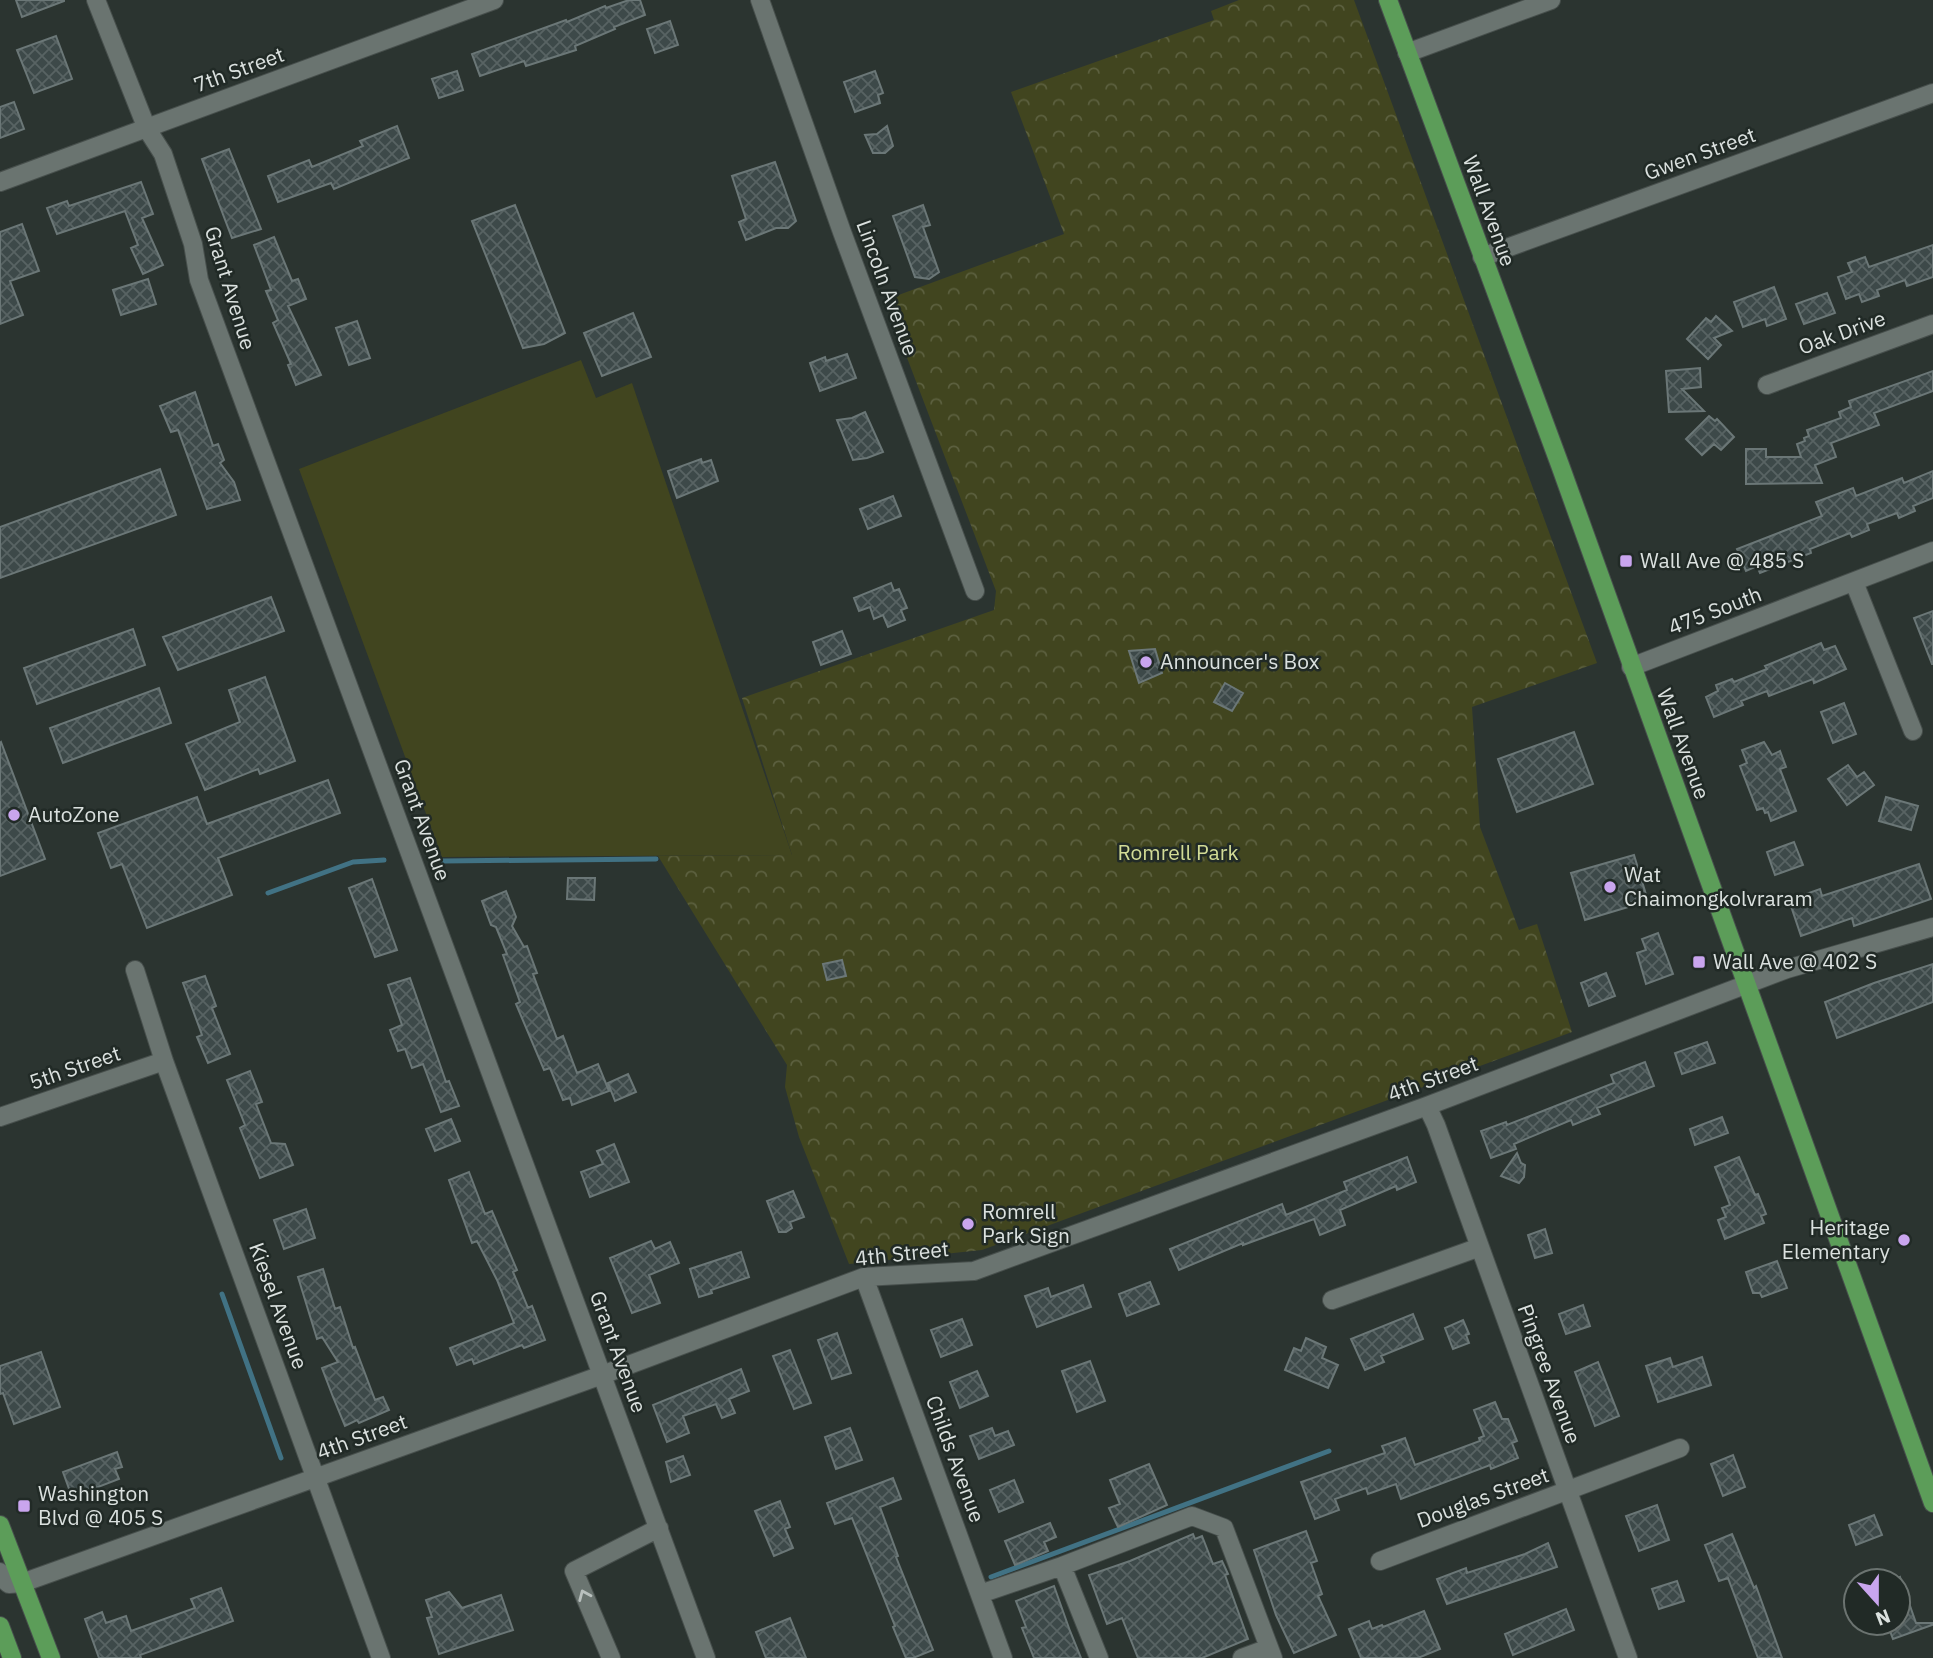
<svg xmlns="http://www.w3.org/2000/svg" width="1933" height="1658" viewBox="0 0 1933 1658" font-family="'IBM Plex Sans',sans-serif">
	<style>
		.grass { fill: #41451f }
		.park { fill: url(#park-crowns) }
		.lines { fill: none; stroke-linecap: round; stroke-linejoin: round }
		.stream { stroke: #417284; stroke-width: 5 }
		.building { fill: url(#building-cross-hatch); stroke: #6b7777; stroke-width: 2 }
		.minor-casing { stroke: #474f4c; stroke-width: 20 }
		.major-casing { stroke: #474f4c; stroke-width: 20 }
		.minor { stroke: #6a7470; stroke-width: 18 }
		.major { stroke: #5c9d59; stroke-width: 18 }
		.oneway { stroke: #b9c0be }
		.poi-dot { fill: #c9a5ee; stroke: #212a26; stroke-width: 2.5 }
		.labels { text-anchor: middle; stroke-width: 5; stroke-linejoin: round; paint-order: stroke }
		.street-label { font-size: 21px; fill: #dbe1df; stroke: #212a26 }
		.poi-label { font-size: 21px; fill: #dbe1df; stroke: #212a26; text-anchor: start }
		.park-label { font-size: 21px; fill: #d2db96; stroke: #212a26 }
	</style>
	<defs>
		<pattern id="park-crowns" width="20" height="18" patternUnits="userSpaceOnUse" patternTransform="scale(1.75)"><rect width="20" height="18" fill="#41451f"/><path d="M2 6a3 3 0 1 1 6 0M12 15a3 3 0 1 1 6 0" fill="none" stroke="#5c603f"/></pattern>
		<pattern id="building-cross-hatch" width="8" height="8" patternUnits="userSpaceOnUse" patternTransform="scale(1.75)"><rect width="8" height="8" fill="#3d4949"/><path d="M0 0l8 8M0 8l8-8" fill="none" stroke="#586363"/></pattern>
	</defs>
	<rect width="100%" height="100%" fill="#2b3430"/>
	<path class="grass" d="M581,360L596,398L632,383L792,855L442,857L299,469Z"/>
	<path class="park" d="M1239,0H1354L1597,663L1472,707L1480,827L1519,930L1537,924L1572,1032L982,1250L849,1264L799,1137L785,1087L787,1065L658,856L792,855L742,698L994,610L996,591L885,300L1064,234L1011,92L1214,20L1211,11Z"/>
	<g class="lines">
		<path class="stream" d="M443,861L656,859
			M268,893L353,862L384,860
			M222,1294L281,1458
			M991,1577L1329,1451"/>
	</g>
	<path class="building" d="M16,0H64V1L22,17Z
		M629,0H640L645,15L614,27L615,29L575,46L576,50L526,66L524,61L480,76L472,54L566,20L567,22L605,6L606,8Z
		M670,21L678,45L655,53L647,29Z
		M56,36L72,79L34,93L17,50Z
		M457,71L463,90L439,98L432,79Z
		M875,71L883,93L878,95L880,103L855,112L844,82Z
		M14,102L24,129L0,138V107Z
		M397,126L409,158L334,189L331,183L278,202L268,176L309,160L312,167L363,146L360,141Z
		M887,126L893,146L885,153H873L865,135L877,134Z
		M229,149L261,229L232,238L202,159Z
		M775,162L796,221L788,228H776L746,240L739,222L746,219L732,176Z
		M141,182L153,214L142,218L163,265L143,274L131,248L138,245L125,211L57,234L47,208L67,201L69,206Z
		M515,205L565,333L544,344L523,348L472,221Z
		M923,205L930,225L923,227L939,272L929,279L915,277L893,216Z
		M22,224L39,271L10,281L23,315L0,324V232Z
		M274,237L292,281L298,279L306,299L288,306L321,375L296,385L288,365L291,364L273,323L278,320L266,291L271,290L254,245Z
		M1933,245V277L1907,286L1905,280L1877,290L1879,296L1862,302L1859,294L1846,299L1838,277L1852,272L1848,263L1865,257L1869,267Z
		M148,279L156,304L121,315L113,290Z
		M1774,287L1786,319L1767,326L1765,319L1743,327L1734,302Z
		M1827,293L1835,313L1804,324L1796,304Z
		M633,313L651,357L602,376L584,333Z
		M1716,316L1732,331L1714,338L1721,345L1708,359L1687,339L1706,318L1711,322Z
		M357,321L370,358L349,365L336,328Z
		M847,354L856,378L820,391L810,363L825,357L826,361Z
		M1700,368L1701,387L1682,389L1704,411L1669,412L1666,371Z
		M1933,371V391L1874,413L1879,425L1831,443L1836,457L1815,465L1822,483L1746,484V449H1766V457H1801L1797,444L1805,441L1804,438L1809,436L1807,430L1841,418L1839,412L1851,407L1849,401Z
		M195,392L213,446L218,444L224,460L220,463L234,482L240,500L207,509L178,430L171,432L160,406Z
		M865,412L883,452L867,458L853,460L837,420L852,418Z
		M1709,416L1715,421L1717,419L1734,437L1721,450L1714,444L1702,455L1686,439Z
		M701,459L702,463L711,460L718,481L677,498L668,471Z
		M160,469L176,515L0,578V527Z
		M1933,471V498L1913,506L1915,511L1899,518L1897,513L1867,524L1869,530L1852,537L1850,533L1810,549L1811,553L1760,573L1757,566L1746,571L1737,549L1822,516L1816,502L1853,488L1856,496L1902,478L1904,483Z
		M893,496L901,516L868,529L860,509Z
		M891,583L894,591L899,589L907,608L901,610L905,620L888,627L883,615L874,619L870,607L859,611L854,598Z
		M271,597L284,631L178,670L163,637Z
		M1933,611V664H1932L1914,618Z
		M133,629L145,665L37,704L24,668Z
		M842,631L851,654L821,665L813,642Z
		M1821,643L1824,650L1835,646L1846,669L1814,683L1813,679L1769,696L1767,691L1741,701L1743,705L1714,717L1706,697L1718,691L1716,685L1732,679L1734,682L1767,669L1765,666Z
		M1155,649L1162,673L1139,683L1129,651Z
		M265,677L295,761L260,774L258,769L205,790L186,744L240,722L229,690Z
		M1225,683L1243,693L1232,711L1214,702Z
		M159,688L171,723L63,763L50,728Z
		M1844,703L1856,734L1833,743L1821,712Z
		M1574,732L1593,784L1517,812L1498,759Z
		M1,742L45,859L0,876V743Z
		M1764,742L1772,755L1780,751L1786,767L1780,769L1796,811L1771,821L1768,812L1765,813L1763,808L1757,810L1740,766L1747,763L1742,750Z
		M1848,765L1857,777L1864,772L1874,785L1847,805L1828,779Z
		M328,780L340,813L218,858L232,895L147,928L122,864L111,868L98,833L197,797L207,824Z
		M1886,797L1918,806L1911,830L1879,821Z
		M1794,842L1803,865L1775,875L1767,852Z
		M1634,855L1648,901L1585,920L1571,873Z
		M1919,864L1931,899L1854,926L1852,918L1801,936L1789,900L1820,889L1822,896Z
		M568,878H595L594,900L567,899Z
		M372,879L397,950L375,957L349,888Z
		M506,891L516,917L512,926L524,947L527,946L537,973L533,974L557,1039L563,1036L577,1073L598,1064L609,1091L572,1105L570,1098L563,1100L550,1068L544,1070L516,1004L520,1002L503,955L507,954L496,927L491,925L482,901Z
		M1658,933L1673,974L1646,984L1637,953L1646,950L1642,939Z
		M842,960L846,976L827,980L823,964Z
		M1933,964V1002L1837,1038L1825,1002L1874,983Z
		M1606,973L1615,996L1589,1006L1581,983Z
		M205,976L216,1006L212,1008L230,1054L208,1063L197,1037L202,1035L183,983Z
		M410,978L446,1082L449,1081L459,1106L441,1112L423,1064L412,1068L405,1049L398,1051L390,1030L402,1025L388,985Z
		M1707,1042L1715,1063L1682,1074L1675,1053Z
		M1645,1062L1654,1086L1597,1108L1600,1114L1573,1125L1571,1120L1514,1144L1516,1149L1491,1158L1481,1131L1506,1122L1507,1125L1614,1083L1611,1075Z
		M250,1071L262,1102L256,1104L271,1143L285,1144L293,1165L260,1178L240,1128L245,1125L227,1080Z
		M628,1074L636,1092L615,1101L608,1083Z
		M1722,1117L1728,1133L1695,1145L1690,1129Z
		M451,1119L460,1141L435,1151L426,1129Z
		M614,1144L629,1182L590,1197L581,1172L603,1164L597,1151Z
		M1517,1153L1521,1163L1525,1165L1524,1177L1519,1183L1501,1176Z
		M1407,1157L1416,1182L1397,1190L1396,1186L1340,1210L1345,1225L1320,1235L1314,1219L1243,1245V1243L1179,1270L1170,1249L1282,1204L1286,1215L1347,1190L1344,1182Z
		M1739,1157L1755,1195L1758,1194L1766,1214L1761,1216L1764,1223L1725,1239L1718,1220L1726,1217L1722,1208L1730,1205L1715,1167Z
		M469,1172L485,1214L492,1211L517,1270L513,1272L528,1308L532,1306L545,1340L524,1348L522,1345L474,1364L472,1359L457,1365L450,1348L514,1323L497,1280L477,1241L472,1243L449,1180Z
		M793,1191L804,1217L790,1222L792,1228L786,1232H779L767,1201Z
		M306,1209L315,1238L284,1249L274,1220Z
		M1545,1229L1552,1253L1535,1258L1528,1235Z
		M651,1241L655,1249L670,1242L679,1263L649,1275L660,1303L632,1313L610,1258Z
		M741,1252L749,1277L711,1290L712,1293L699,1297L690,1269Z
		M1777,1261L1787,1288L1762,1297L1760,1293H1753L1746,1272Z
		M323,1269L335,1309L340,1307L353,1348L355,1347L375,1400L383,1397L389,1410L359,1423L357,1420L345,1426L333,1397L322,1368L338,1362L322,1337L317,1339L298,1277Z
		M1150,1282L1159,1304L1127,1316L1119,1294Z
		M1083,1285L1091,1307L1037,1327L1025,1296L1048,1288L1051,1297Z
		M1583,1305L1590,1326L1566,1334L1559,1314Z
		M1413,1314L1423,1339L1381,1356L1384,1362L1365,1370L1351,1339Z
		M962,1319L972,1345L941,1357L931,1330Z
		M1463,1320L1469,1334L1466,1335L1469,1343L1453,1349L1445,1328Z
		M837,1333L851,1373L832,1379L818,1340Z
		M1306,1338L1326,1347L1322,1358L1338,1365L1328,1388L1285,1370L1294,1348L1301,1351Z
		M790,1350L811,1403L794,1409L773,1356Z
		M41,1352L60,1407L14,1424L3,1393L0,1394V1366Z
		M1702,1357L1711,1385L1658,1402L1646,1366L1670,1358L1673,1367Z
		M1090,1361L1105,1401L1077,1412L1062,1371Z
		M1598,1362L1619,1416L1595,1426L1575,1372Z
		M741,1369L749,1391L729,1399L735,1413L722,1418L716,1404L683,1416L689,1433L667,1442L653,1405Z
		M977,1371L988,1396L960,1408L950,1382Z
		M1495,1402L1502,1419H1508L1517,1441L1512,1443L1518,1458L1491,1469L1490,1465L1401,1499L1396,1484L1368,1494L1366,1488L1335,1499L1339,1510L1315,1519L1301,1482L1385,1453L1382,1446L1405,1438L1415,1465L1480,1441L1479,1438L1484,1436L1474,1410Z
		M850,1428L862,1460L836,1469L825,1437Z
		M992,1428L995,1436L1008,1431L1014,1445L979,1459L970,1436Z
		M117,1452L122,1467L115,1469L119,1479L72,1497L63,1472Z
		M1733,1455L1745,1487L1723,1496L1711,1464Z
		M683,1456L690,1475L671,1482L666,1462Z
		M1149,1464L1167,1505L1118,1527L1109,1508L1120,1504L1110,1480Z
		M893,1478L901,1499L880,1507L898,1556L896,1557L933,1650L913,1658H906L893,1627L895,1626L852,1518L835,1524L827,1503Z
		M1014,1480L1023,1502L999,1512L990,1490Z
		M780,1501L790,1527L785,1529L793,1548L774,1556L755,1511Z
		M1657,1505L1669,1540L1639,1551L1626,1516Z
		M1874,1515L1882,1535L1856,1545L1849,1525Z
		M1050,1523L1056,1537L1044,1542L1048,1551L1015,1565L1005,1541Z
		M1306,1531L1317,1561L1311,1563L1322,1594L1318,1596L1336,1635L1294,1653L1276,1615L1254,1550Z
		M1193,1534L1195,1539L1202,1536L1213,1564L1222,1561L1228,1574L1225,1575L1248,1639L1202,1658H1138L1122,1618L1107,1624L1089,1575L1130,1561Z
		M1732,1534L1754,1588L1756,1586L1782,1658H1758L1728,1578L1719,1581L1705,1545Z
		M1548,1543L1557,1567L1447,1604L1437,1579L1466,1568L1467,1573L1525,1554Z
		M1900,1577L1916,1623H1932V1625L1893,1639L1887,1623H1898V1578Z
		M1677,1581L1684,1601L1659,1609L1652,1589Z
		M1054,1586L1070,1631L1081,1658H1034L1022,1628L1026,1627L1016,1601Z
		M221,1588L233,1621L140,1655L141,1658H99L85,1619L102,1612L106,1623L126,1616L131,1631L195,1608L191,1599Z
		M449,1592L462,1608L501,1595L513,1630L439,1654L427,1618L432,1617L426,1600Z
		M1566,1609L1574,1630L1513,1655L1505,1634Z
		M1424,1611L1440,1649L1418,1658H1361L1349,1629L1369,1621L1372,1629L1382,1625L1383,1627Z
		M790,1618L806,1658H766L756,1632Z"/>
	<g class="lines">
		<defs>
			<path id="minor" d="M96,0L147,129L163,154L193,244L199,280L706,1658
				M760,0L842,232L975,591
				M1407,53L1551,0
				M0,182L494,0
				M1482,257L1933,93
				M1767,385L1933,324
				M1854,582L1913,731
				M1631,667L1933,551
				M135,970L164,1061L381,1658
				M1427,1106L1436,1125L1628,1658
				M0,1117L164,1061
				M864,1277L1003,1658
				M1332,1300L1480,1247
				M1380,1561L1680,1448
				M1062,1566L1099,1658
				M0,1572L3,1579L9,1584L22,1583L602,1375L864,1277L974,1271L1427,1106L1787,969L1933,927
				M980,1594L1062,1566L1192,1516L1224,1528L1273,1658
				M611,1658L574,1571L659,1528
				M1242,1658L1269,1648"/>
			<path id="major" d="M1388,0L1560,465L1933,1503
				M0,1525L51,1658
				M0,1626L12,1658"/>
		</defs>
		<use href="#minor" class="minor-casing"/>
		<use href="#major" class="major-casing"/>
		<use href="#minor" class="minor"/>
		<use href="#major" class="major"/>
	</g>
	<defs><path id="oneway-chevron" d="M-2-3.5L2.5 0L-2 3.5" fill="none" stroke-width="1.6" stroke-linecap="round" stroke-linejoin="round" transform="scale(1.75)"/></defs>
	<use class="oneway" href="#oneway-chevron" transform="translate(584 1595) rotate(-113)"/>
	<g class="poi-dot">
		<rect x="1619" y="554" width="14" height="14" rx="3.5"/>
		<circle cx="1146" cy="662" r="7"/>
		<circle cx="14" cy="815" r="7"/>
		<circle cx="1610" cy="887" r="7"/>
		<rect x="1692" y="955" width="14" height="14" rx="3.5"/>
		<circle cx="968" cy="1224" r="7"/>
		<circle cx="1904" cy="1240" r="7"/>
		<rect x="17" y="1499" width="14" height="14" rx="3.5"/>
	</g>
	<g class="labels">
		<g class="street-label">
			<text transform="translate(239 70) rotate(-20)" y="7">7th Street</text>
			<text transform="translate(1700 154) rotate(-20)" y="7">Gwen Street</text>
			<text transform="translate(1489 211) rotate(70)" y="7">Wall Avenue</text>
			<text transform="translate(230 288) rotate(73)" y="7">Grant Avenue</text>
			<text transform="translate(887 288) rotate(70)" y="7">Lincoln Avenue</text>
			<text transform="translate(1842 333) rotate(-20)" y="7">Oak Drive</text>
			<text transform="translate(1715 611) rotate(-21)" y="7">475 South</text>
			<text transform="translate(1683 744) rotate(70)" y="7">Wall Avenue</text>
			<text transform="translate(422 820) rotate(70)" y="7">Grant Avenue</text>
			<text transform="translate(75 1068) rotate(-19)" y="7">5th Street</text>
			<text transform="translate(1433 1079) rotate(-20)" y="7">4th Street</text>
			<text transform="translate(902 1254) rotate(-6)" y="7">4th Street</text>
			<text transform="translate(278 1306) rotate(70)" y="7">Kiesel Avenue</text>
			<text transform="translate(618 1352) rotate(70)" y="7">Grant Avenue</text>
			<text transform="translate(1549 1374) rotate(70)" y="7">Pingree Avenue</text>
			<text transform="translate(362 1437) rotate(-20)" y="7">4th Street</text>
			<text transform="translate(955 1459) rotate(70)" y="7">Childs Avenue</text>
			<text transform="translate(1483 1498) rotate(-20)" y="7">Douglas Street</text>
		</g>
		<g class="poi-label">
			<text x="1640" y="568">Wall Ave @ 485 S</text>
			<text x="1160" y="669">Announcer's Box</text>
			<text x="28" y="822">AutoZone</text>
			<text x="1624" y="882">Wat<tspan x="1624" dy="24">Chaimongkolvraram</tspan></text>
			<text x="1713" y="969">Wall Ave @ 402 S</text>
			<text x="982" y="1219">Romrell<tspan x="982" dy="24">Park Sign</tspan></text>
			<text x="1890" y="1235" text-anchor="end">Heritage<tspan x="1890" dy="24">Elementary</tspan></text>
			<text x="38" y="1501">Washington<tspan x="38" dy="24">Blvd @ 405 S</tspan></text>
		</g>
		<g class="park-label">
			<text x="1178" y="860">Romrell Park</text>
		</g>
	</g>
	<g transform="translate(1877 1602) rotate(159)"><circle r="33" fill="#212a26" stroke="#6b7370" stroke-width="2"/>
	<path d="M0-5L12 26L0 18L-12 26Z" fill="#c9a5ee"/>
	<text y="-10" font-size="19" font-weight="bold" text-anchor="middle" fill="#dbe1df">N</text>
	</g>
</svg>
